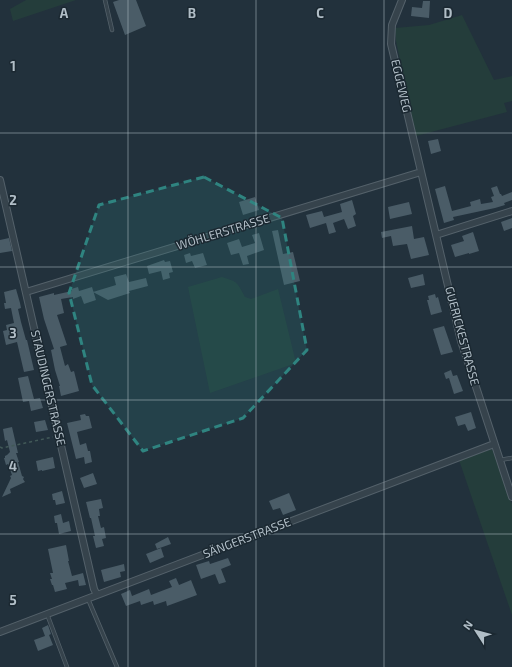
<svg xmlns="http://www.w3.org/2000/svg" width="512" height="667" viewBox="0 0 512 667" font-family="'Exo 2',sans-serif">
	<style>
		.green { fill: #243d3b }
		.building { fill: #4a5c67 }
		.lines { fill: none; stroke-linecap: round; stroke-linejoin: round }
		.lane-casing { stroke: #54616a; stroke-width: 4.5 }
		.street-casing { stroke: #54616a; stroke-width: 8 }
		.path { stroke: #425958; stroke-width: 1.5; stroke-dasharray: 3 3; stroke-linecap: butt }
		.lane { stroke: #36434c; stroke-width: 3 }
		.street { stroke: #36434c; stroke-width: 6 }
		.marked { fill: #2f8480; fill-opacity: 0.2; stroke: #2f8480; stroke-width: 3; stroke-dasharray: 8 5; stroke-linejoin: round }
		.grid { fill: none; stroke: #b1bec7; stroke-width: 1; stroke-opacity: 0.55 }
		.labels { text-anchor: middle; stroke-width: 3; stroke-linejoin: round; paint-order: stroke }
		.street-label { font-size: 12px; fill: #b1bec7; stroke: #1b2831 }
		.grid-label { font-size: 13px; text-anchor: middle; font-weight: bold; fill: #b1bec7; stroke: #1b2831; stroke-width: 3; stroke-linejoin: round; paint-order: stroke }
	</style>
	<rect width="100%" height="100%" fill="#22313c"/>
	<path class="green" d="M26,0H76L13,21L10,9Z
		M462,15L494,80L512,76V101L504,103L507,112L416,136L396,41L395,28L429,25Z
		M222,277C238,282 237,282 245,297L251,299L278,289L296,363L210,393L188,287Z
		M492,449L512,504V615L459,460Z"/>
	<path class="building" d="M119,0H136L146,26L125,35L113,2Z
		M423,1H430L429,18L411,16L412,7L422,8Z
		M438,139L441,151L431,154L428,141Z
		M445,186L452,211L471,206L470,202L480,199L481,204L493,202L491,197L494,196L491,188L497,186L500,194H501L502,196L512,192V200L504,203L505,205L495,208L453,217L454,220L444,223L435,189Z
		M255,197L259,210L243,215L239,202Z
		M352,200L356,214L353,216L356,226L348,229L344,219L333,223L336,232L329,234L326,223L310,228L306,215L322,211L324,217L342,212L340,204Z
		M409,202L412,214L390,219L388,207Z
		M512,218V228L504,231L501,222Z
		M412,226L414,239L424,237L429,255L411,259L407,244L393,246L391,236L382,238L381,232Z
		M278,230L283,254L293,252L300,281L284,285L272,231Z
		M473,232L479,251L469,254V253L455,257L451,245L464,241L462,236Z
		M259,233L264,250L247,256L249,264L243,265L239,253L231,255L227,243L239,239L242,247L255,243L252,235Z
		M9,238L12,251L0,253V240Z
		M190,253L191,256L203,253L207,265L195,268L192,261L186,263L184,255Z
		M164,260L165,262L170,261L173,272L169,273L170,278L163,280L161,271L149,274L147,266Z
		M126,274L129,282L146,278L148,286L129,291L130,293L108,300L93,292L116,285L114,277Z
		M423,274L425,285L411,288L408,278Z
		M78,287L79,291L92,287L96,300L84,304L81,296L73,299V297L61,299L64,313L57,315L67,345L60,347L65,366L68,364L71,372L74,371L79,391L61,396L59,386H60L55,370L51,350L54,349L44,319L39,297L54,293V295L72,291L71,289Z
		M16,289L20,303L21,308L18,309L21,322L26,340H27L34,370L24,372L17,342L6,345L3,331L7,330L6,325L14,323L11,308L5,309L4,303H6L4,292Z
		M435,294L436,298L438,297L442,312L431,315L427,300H429L428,296Z
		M444,326L453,352L441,355L433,329Z
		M451,370L453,376L457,375L463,391L454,394L449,378L446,379L444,373Z
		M28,376L34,399L40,398L43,408L31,411L29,401L23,402L18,378Z
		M471,412L476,428L468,431L465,424L458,426L455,417Z
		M85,414L86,416H89L92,428L77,432L80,445L86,443L88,451H90L92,462L85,464L84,457L76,459L67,423L81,420L80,415Z
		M45,420L48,430L36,432L34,422Z
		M12,427L18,453H16L19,462H18L22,476L24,477L23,479L25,482L10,489L11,493L2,497L11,478L10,476L12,475L8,464L6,465L4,458H5V456L7,455L10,452L7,440L5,441L3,429Z
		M53,457L55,468L42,471V470L38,471L36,461Z
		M93,473L97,484L84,488L80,478Z
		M62,491L65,503L56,505L55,500H53L52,494Z
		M289,493L296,510L283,515L280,508L273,510L269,501Z
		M101,499L103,508L99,509L100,516H98L101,528L104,527L106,538L102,539L104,546L96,548L93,536H95L91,518H90L86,502Z
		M61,514L63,523L69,521L71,531L59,534L57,523H55L54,516Z
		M168,537L171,544L157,549L155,544Z
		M66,545L69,561H68L72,576L83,573L86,585L79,586L78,580L65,583L67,589L55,592L53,585H52L50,579H52L50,573H53L48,549Z
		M161,548L164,557L150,563L146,554Z
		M228,558L231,565L221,569L226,582L219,584L215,574L201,579L196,565L209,561L210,564Z
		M124,564L125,571L120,572L121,577L104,582L101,570Z
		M176,578L179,585L191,580L197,595L167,606L166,601L154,605L153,601L141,605L140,601L126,606L121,594L130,590L132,596L149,589L151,595L172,587L169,581Z
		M48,625L51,634L49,635L53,645L38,651L34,640L45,636L42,628Z"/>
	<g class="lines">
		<defs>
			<path id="lane" d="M105,0L112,30
				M500,460L512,458
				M88,599L117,667
				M47,614L67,667"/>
			<path id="street" d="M402,0L392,25L391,44L461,341L512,497
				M0,180L94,589L97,595
				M436,235L512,211
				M26,292L421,172
				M0,632L494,444"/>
		</defs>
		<use href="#lane" class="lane-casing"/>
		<use href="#street" class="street-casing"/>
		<path class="path" d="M0,447L2,448L53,437"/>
		<use href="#lane" class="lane"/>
		<use href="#street" class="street"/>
	</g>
	<path class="marked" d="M204,177L282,218L307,350L243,418L143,451L92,385L69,293L99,205Z"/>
	<path class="grid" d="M128,0V667M256,0V667M384,0V667M0,133H512M0,267H512M0,400H512M0,534H512"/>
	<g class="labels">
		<g class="street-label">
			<text transform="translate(401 86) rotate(77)" y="4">EGGEWEG</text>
			<text transform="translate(223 232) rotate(-17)" y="4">WÖHLERSTRASSE</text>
			<text transform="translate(462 336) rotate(75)" y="4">GUERICKESTRASSE</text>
			<text transform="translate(48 388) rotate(77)" y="4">STAUDINGERSTRASSE</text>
			<text transform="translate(247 538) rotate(-21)" y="4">SÄNGERSTRASSE</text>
		</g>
	</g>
	<g class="grid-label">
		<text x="64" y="18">A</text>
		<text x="192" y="18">B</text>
		<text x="320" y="18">C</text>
		<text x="448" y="18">D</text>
		<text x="13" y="71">1</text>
		<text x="13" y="205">2</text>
		<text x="13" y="338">3</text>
		<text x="13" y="471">4</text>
		<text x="13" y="605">5</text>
	</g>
	<g transform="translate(476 631) rotate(306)" stroke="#1b2831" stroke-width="3" paint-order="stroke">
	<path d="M0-3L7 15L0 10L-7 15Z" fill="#b1bec7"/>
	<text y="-6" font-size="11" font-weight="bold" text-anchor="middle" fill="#b1bec7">N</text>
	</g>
</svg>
